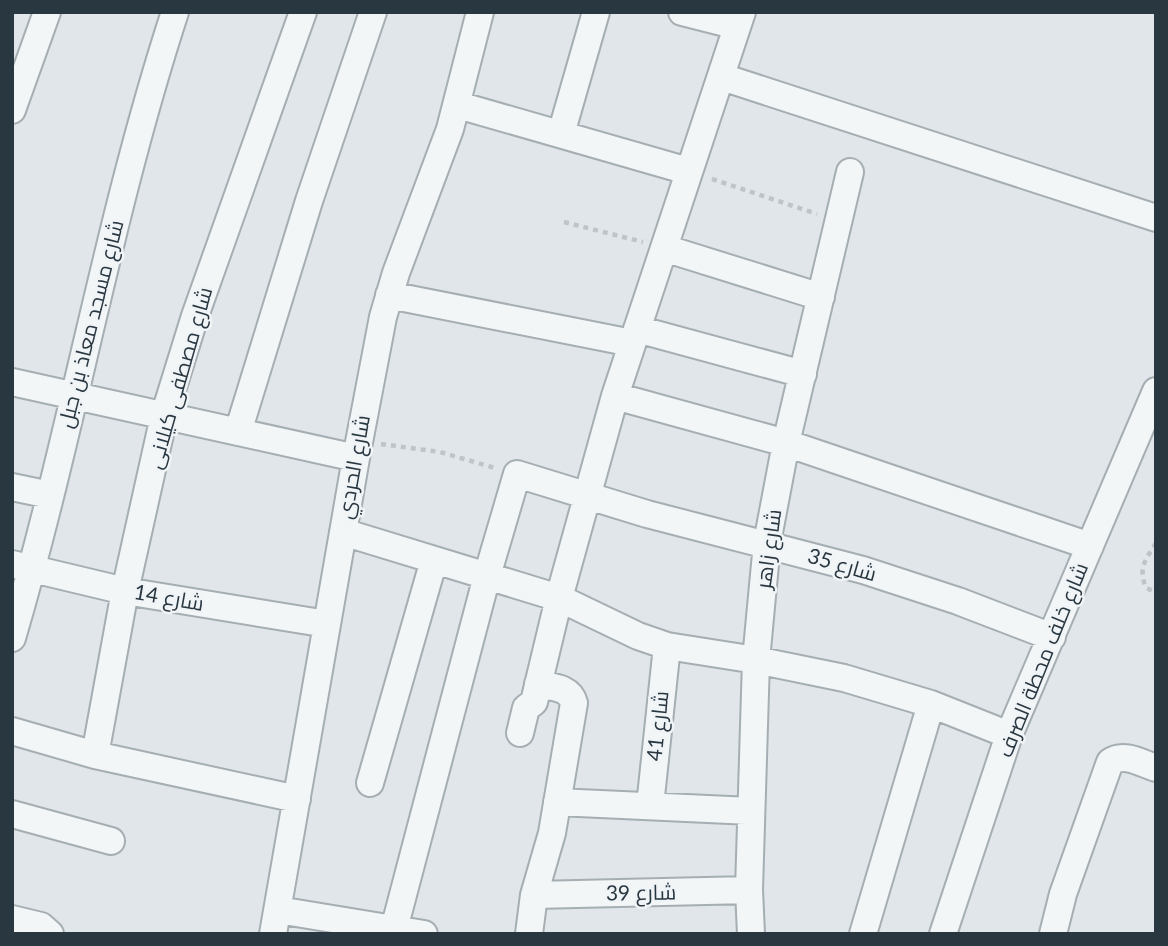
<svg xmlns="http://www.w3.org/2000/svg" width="1168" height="946" viewBox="0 0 1168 946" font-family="Lato,Cairo,sans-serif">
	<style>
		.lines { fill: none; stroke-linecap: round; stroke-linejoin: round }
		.minor-casing { stroke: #a5aeb3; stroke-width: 30 }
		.path { stroke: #bec4c8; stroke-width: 4.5; stroke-dasharray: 5 5; stroke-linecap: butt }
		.minor { stroke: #f3f6f7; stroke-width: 26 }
		.labels { text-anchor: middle; stroke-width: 5; stroke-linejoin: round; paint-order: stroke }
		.street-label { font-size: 21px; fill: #293741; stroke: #f0f4f7 }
	</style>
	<rect width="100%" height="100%" fill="#e0e6e9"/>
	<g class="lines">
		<defs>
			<path id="minor" d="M682,12L737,26
				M722,77L1156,218
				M458,105L688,171
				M12,110L47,12
				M561,134L596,12
				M664,248L821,297
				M389,295L632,343
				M637,329L803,374
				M12,382L356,458
				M615,396L786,443L1090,546
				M238,432L309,201L373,12
				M12,487L50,495
				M343,532L559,598L638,636L667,646L756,660L844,678L931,704L1009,735
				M12,564L125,591L327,624
				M12,638C73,431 108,217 175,12
				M12,731L95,755L297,799
				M520,733L526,708L534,702L559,598L615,396L742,12
				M95,755L125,591L164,416L195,316L303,12
				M370,783L434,560
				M557,802L751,811
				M650,806L667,646
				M12,814L111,841
				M534,895L749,890
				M278,910L424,934
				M12,919L41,926L50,934
				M394,929L487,576L517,474L647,514L863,570L958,601L1052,637
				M273,934L356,458L383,317L396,273L450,129L480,12
				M529,934L534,895L552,833L574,703C570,687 552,687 538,684
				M751,934L749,890L756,660L767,543L786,443L850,172
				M863,934L931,704
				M943,934L1009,735L1156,391
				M1053,934L1063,894L1110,762C1124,752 1141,763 1156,768"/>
		</defs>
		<use href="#minor" class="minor-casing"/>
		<path class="path" d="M712,179L817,214
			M564,222L643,242
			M381,444L440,452L495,468
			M1156,543C1145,561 1138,567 1146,588L1156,592"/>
		<use href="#minor" class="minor"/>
	</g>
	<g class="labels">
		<g class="street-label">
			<text transform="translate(91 324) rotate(-76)" y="7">شارع مسجد معاذ بن جبل</text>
			<text transform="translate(180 378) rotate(-74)" y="7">شارع مصطفى كيلانى</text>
			<text transform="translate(354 467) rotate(-80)" y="7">شارع الحردي</text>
			<text transform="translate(769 549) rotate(-82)" y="7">شارع زاهر</text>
			<text transform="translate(842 565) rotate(16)" y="7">شارع 35</text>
			<text transform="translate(169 598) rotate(10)" y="7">شارع 14</text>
			<text transform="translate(1043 660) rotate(-68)" y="7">شارع خلف محطة الصرف</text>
			<text transform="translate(658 726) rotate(-84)" y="7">شارع 41</text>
			<text transform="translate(641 893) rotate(-1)" y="7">شارع 39</text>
		</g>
	</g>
	<rect width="1168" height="946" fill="none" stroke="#293741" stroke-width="28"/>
</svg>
